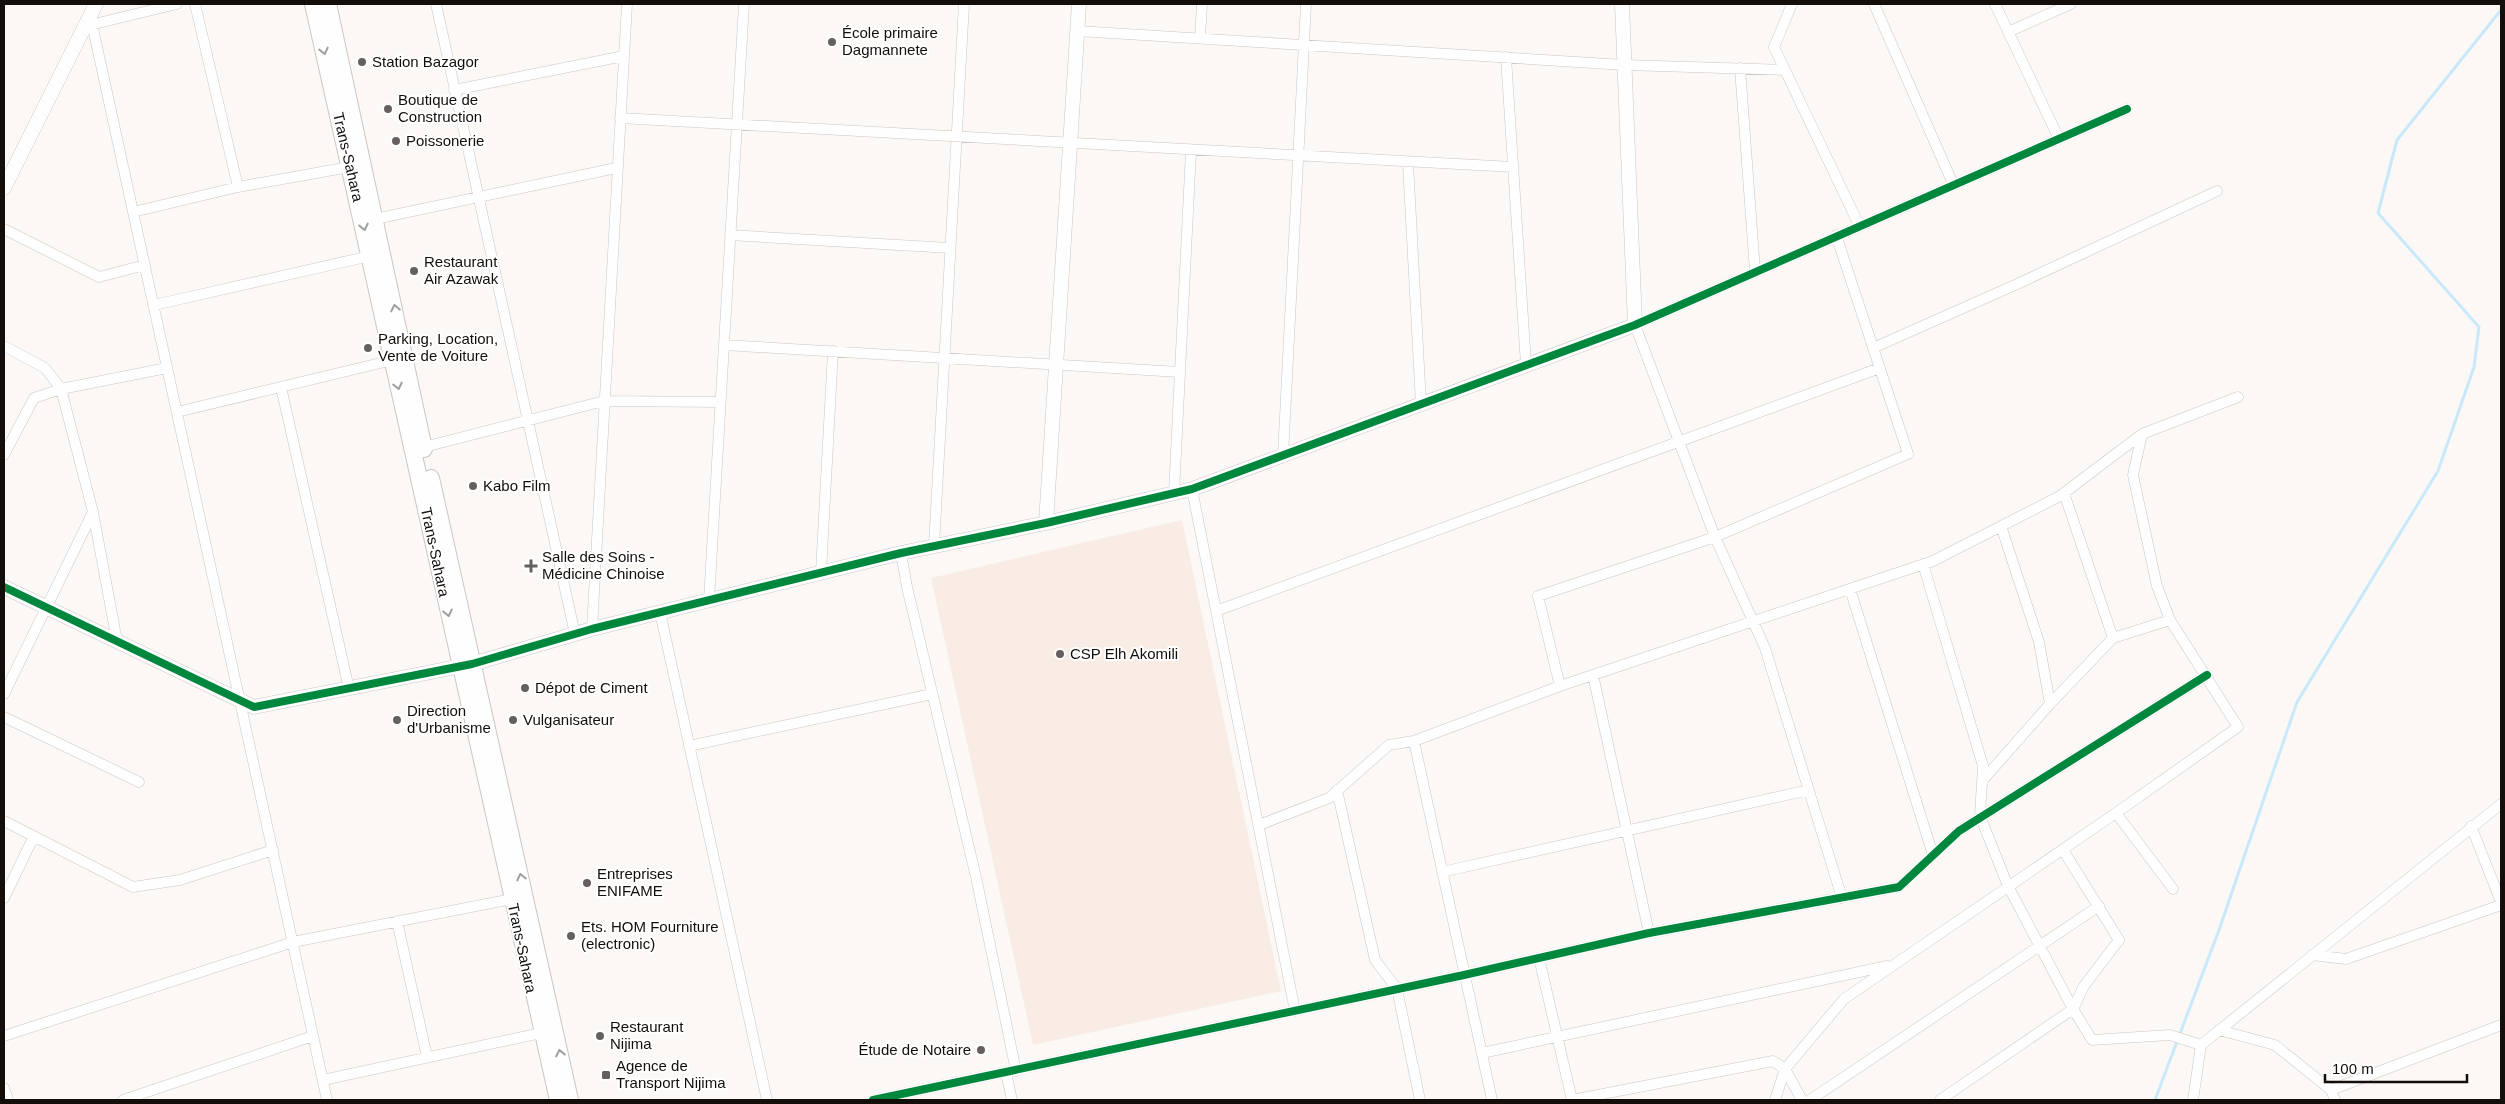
<svg xmlns="http://www.w3.org/2000/svg" width="2505" height="1104" viewBox="0 0 2505 1104" font-family="Arial,sans-serif">
	<style>
		.built { fill: #f8ece5 }
		.lines { fill: none; stroke-linecap: round; stroke-linejoin: round }
		.stream { stroke: #c9e9fa; stroke-width: 3 }
		.minor-casing { stroke: #cbc6c3; stroke-width: 11 }
		.tertiary-casing { stroke: #cbc6c3; stroke-width: 15 }
		.primary-casing { stroke: #cbc6c3; stroke-width: 18 }
		.minor { stroke: #fefefe; stroke-width: 10 }
		.tertiary { stroke: #fefefe; stroke-width: 14 }
		.primary { stroke: #fefefe; stroke-width: 16 }
		.cycleway-casing { stroke: #fff; stroke-width: 11 }
		.cycleway { stroke: #00873e; stroke-width: 8 }
		.oneway { stroke: #a09e9d }
		.poi-dot { fill: #65605d; stroke: #fff; stroke-width: 2 }
		.labels { text-anchor: middle; stroke-width: 4; stroke-linejoin: round; paint-order: stroke }
		.poi-label { font-size: 15px; fill: #140e0b; stroke: #fff; text-anchor: start }
		.street-label { font-size: 15px; fill: #140e0b; stroke: #fff }
	</style>
	<rect width="100%" height="100%" fill="#fbf8f6"/>
	<path class="built" d="M1182,520L1281,991L1033,1045L931,578Z"/>
	<g class="lines">
		<path class="stream" d="M2155,1100L2219,930L2297,702L2438,471L2474,367L2479,327L2378,213L2397,140L2501,10"/>
		<defs>
			<path id="minor" d="M195,4L238,187
				M436,4L575,634
				M1792,4L1774,47L1859,225
				M1874,4L1953,184
				M1995,4L2059,139
				M92,24L327,1100
				M86,26L177,4
				M1077,31L1625,65L1785,70
				M2008,32L2071,4
				M1200,38L1202,4
				M1506,57L1526,365
				M1740,68L1755,271
				M454,90L624,56
				M620,118L1513,167
				M1408,163L1421,404
				M133,212L238,187L355,166
				M375,219L616,168
				M4,229L99,277L145,265
				M730,235L950,248
				M154,305L370,256
				M724,345L1180,372
				M4,346L45,368L61,389L93,512L117,641
				M1873,348L2015,285L2217,191
				M281,387L349,689
				M177,412L393,360
				M424,447L604,401L720,402
				M4,455L34,398L61,389L167,368
				M1283,456L1306,4
				M1192,489L1295,1011
				M1174,493L1191,151
				M934,546L964,4
				M901,553L907,587L976,877L1016,1071
				M1923,564L1983,766L1980,816L2008,886L2073,1009L2092,1040L2170,1035L2201,1045L2193,1100
				M821,572L833,351
				M1850,589L1933,855
				M709,600L744,4
				M1216,611L1880,368
				M660,612L767,1100
				M592,629L627,4
				M2113,638L2170,620
				M1593,675L1649,933
				M1560,686L1538,596L1715,537L1908,454L1836,235
				M4,694L93,512
				M2050,704L2113,638L2064,493
				M4,717L139,782
				M1414,741L1492,1100
				M689,746L932,694
				M1982,781L2050,704L2039,642L2001,526
				M1337,790L1375,960L1397,989L1420,1100
				M2116,813L2173,889
				M4,821L133,887L180,880L273,850
				M1259,825L1329,798L1389,745L1414,741L1560,686L1933,561L2060,496L2142,434L2238,397
				M2471,826L2501,902
				M1442,872L1809,790
				M4,898L34,836
				M1842,898L1765,648L1715,537L1635,325L2127,109
				M397,921L427,1057
				M2312,955L2346,959L2501,905
				M1539,958L1572,1100
				M2219,1030L2275,1045L2331,1090L2335,1100
				M4,1036L293,942L512,899
				M2201,1045L2501,804
				M1482,1053L1887,966
				M1006,1073L1012,1100
				M323,1080L541,1033
				M4,1088L8,1100
				M2331,1090L2501,1025
				M123,1100L313,1036
				M873,1100L1464,975L1649,933L1899,887L1959,831L2207,675
				M1572,1100L1773,1061L1785,1069L1802,1100
				M1775,1100L1785,1069L1844,999L2116,813L2238,727L2170,620L2157,586L2133,475L2142,434
				M1810,1100L2099,906
				M1940,1100L2073,1009L2084,986L2119,940L2063,850"/>
			<path id="tertiary" d="M4,188L96,4
				M1046,523L1079,4
				M4,587L254,707L472,664L592,629L901,553L1046,523L1192,489L1635,325L1622,4"/>
			<path id="primary" d="M313,4L558,1100
				M328,4L424,449
				M431,478L570,1100"/>
		</defs>
		<use href="#minor" class="minor-casing"/>
		<use href="#tertiary" class="tertiary-casing"/>
		<use href="#primary" class="primary-casing"/>
		<use href="#minor" class="minor"/>
		<use href="#tertiary" class="tertiary"/>
		<use href="#primary" class="primary"/>
		<defs>
			<path id="cycleway" d="M4,587L254,707L472,664L592,629L901,553L1046,523L1192,489L1635,325L2127,109
				M873,1100L1464,975L1649,933L1899,887L1959,831L2207,675"/>
		</defs>
		<use href="#cycleway" class="cycleway-casing"/>
		<use href="#cycleway" class="cycleway"/>
	</g>
	<defs><path id="oneway-chevron" d="M-2-3.5L2.5 0L-2 3.5" fill="none" stroke-width="1.6" stroke-linecap="round" stroke-linejoin="round" transform="scale(1.25)"/></defs>
	<g class="oneway">
		<use href="#oneway-chevron" transform="translate(324 51) rotate(77)"/>
		<use href="#oneway-chevron" transform="translate(364 227) rotate(78)"/>
		<use href="#oneway-chevron" transform="translate(395 308) rotate(-102)"/>
		<use href="#oneway-chevron" transform="translate(398 386) rotate(77)"/>
		<use href="#oneway-chevron" transform="translate(448 613) rotate(78)"/>
		<use href="#oneway-chevron" transform="translate(521 877) rotate(-103)"/>
		<use href="#oneway-chevron" transform="translate(560 1053) rotate(-102)"/>
	</g>
	<g class="poi-dot">
		<circle cx="832" cy="42" r="5"/>
		<circle cx="362" cy="62" r="5"/>
		<circle cx="388" cy="109" r="5"/>
		<circle cx="396" cy="141" r="5"/>
		<circle cx="414" cy="271" r="5"/>
		<circle cx="368" cy="348" r="5"/>
		<circle cx="473" cy="486" r="5"/>
		<path d="M528.5 558.5h5v5h5v5h-5v5h-5v-5h-5v-5h5z"/>
		<circle cx="1060" cy="654" r="5"/>
		<circle cx="525" cy="688" r="5"/>
		<circle cx="397" cy="720" r="5"/>
		<circle cx="513" cy="720" r="5"/>
		<circle cx="587" cy="883" r="5"/>
		<circle cx="571" cy="936" r="5"/>
		<circle cx="600" cy="1036" r="5"/>
		<circle cx="981" cy="1050" r="5"/>
		<rect x="601" y="1070" width="10" height="10" rx="2.5"/>
	</g>
	<g class="labels">
		<g class="poi-label">
			<text x="842" y="38">École primaire<tspan x="842" dy="17">Dagmannete</tspan></text>
			<text x="372" y="67">Station Bazagor</text>
			<text x="398" y="105">Boutique de<tspan x="398" dy="17">Construction</tspan></text>
			<text x="406" y="146">Poissonerie</text>
			<text x="424" y="267">Restaurant<tspan x="424" dy="17">Air Azawak</tspan></text>
			<text x="378" y="344">Parking, Location,<tspan x="378" dy="17">Vente de Voiture</tspan></text>
			<text x="483" y="491">Kabo Film</text>
			<text x="542" y="562">Salle des Soins -<tspan x="542" dy="17">Médicine Chinoise</tspan></text>
			<text x="1070" y="659">CSP Elh Akomili</text>
			<text x="535" y="693">Dépot de Ciment</text>
			<text x="407" y="716">Direction<tspan x="407" dy="17">d'Urbanisme</tspan></text>
			<text x="523" y="725">Vulganisateur</text>
			<text x="597" y="879">Entreprises<tspan x="597" dy="17">ENIFAME</tspan></text>
			<text x="581" y="932">Ets. HOM Fourniture<tspan x="581" dy="17">(electronic)</tspan></text>
			<text x="610" y="1032">Restaurant<tspan x="610" dy="17">Nijima</tspan></text>
			<text x="971" y="1055" text-anchor="end">Étude de Notaire</text>
			<text x="616" y="1071">Agence de<tspan x="616" dy="17">Transport Nijima</tspan></text>
		</g>
		<g class="street-label">
			<text transform="translate(348 157) rotate(77)" y="5">Trans-Sahara</text>
			<text transform="translate(435 552) rotate(78)" y="5">Trans-Sahara</text>
			<text transform="translate(522 948) rotate(78)" y="5">Trans-Sahara</text>
		</g>
	</g>
	<rect width="2505" height="1104" fill="none" stroke="#140e0b" stroke-width="10"/>
	<path d="M2325 1074v8h142v-8" fill="none" stroke="#140e0b" stroke-width="2.5"/>
	<text x="2332" y="1074" font-size="15" fill="#140e0b" stroke="#ffffff" stroke-width="4" paint-order="stroke">100 m</text>
</svg>
